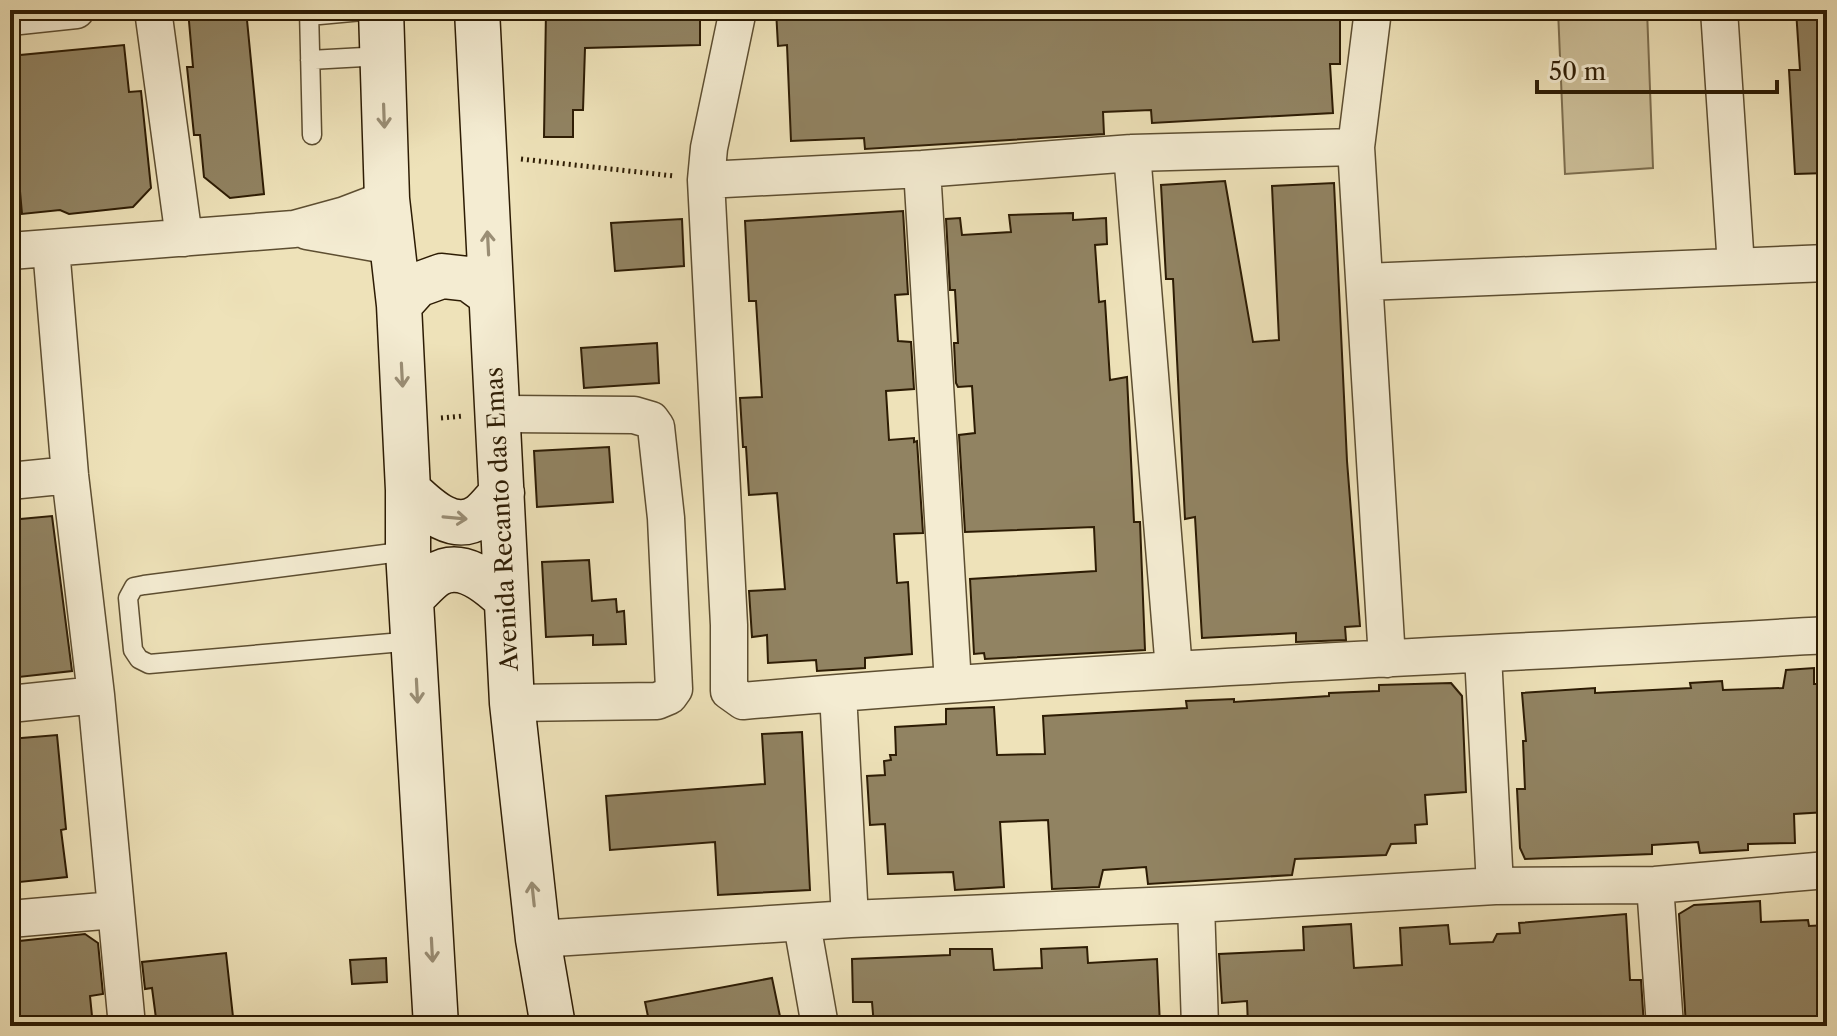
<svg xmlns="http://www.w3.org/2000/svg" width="1837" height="1036" viewBox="0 0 1837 1036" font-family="'Libre Caslon Text',serif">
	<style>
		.green { fill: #cdc09a; stroke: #7d6e4f; stroke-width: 2 }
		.building { fill: #918362; stroke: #2d1c04; stroke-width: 2 }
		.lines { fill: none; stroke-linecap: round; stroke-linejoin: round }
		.lane-casing { stroke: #5d4e31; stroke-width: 21 }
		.street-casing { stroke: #5d4e31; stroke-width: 39 }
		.secondary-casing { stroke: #2d1c04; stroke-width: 47 }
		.path { stroke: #2d1c04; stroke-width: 5; stroke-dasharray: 2 4; stroke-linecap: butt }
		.lane { stroke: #f4ecd2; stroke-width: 18 }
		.street { stroke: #f4ecd2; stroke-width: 36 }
		.secondary { stroke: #f4ecd2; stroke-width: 44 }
		.oneway { stroke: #9a8e75 }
		.labels { text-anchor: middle; stroke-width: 8; stroke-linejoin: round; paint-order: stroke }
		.street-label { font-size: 24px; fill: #2d1c04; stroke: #f4ecd2 }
	</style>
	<rect width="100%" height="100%" fill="#eee2b9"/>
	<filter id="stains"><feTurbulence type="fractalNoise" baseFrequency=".0025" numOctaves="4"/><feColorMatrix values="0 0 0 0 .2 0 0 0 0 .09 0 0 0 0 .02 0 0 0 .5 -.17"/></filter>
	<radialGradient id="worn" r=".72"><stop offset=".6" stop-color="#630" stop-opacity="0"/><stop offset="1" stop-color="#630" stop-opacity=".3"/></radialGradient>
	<path class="green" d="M1558,10H1647L1653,168L1565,174Z"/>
	<path class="building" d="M188,10H246L264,194L230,198L204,177L200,135H194L187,67H193Z
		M546,10H700V45L585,48L583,110H573V137H544Z
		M776,10H1331V16H1340V64H1330L1333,113L1152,123L1151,110L1103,112L1104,134L865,149L864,138L791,141L787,45L778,46Z
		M1796,10H1827V173L1795,174L1789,70H1800Z
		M124,45L129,92L141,91L151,188L133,207L69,214L60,210L22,214L19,180L10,181V56Z
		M1225,181L1253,342L1279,340L1272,186L1334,183L1347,461L1360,626L1345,627L1346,640L1296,642V633L1202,638L1195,517L1185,519L1173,279H1166L1161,185Z
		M903,211L908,294L895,295L898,341L911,342L914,389L886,391L889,440L914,438V442L917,441L923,533L894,534L897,583L908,582L912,654L865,658V668L817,671L816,660L768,663L767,635L752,637L749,591L785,589L777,493L749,495L746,447H743L740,398L762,397L756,301H749L745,221Z
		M1073,213V220L1106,218L1107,244L1095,245L1099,302L1105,301L1110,380L1127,377L1134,522H1140L1145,650L985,659L984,653L974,654L970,579L1096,571L1094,527L965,532L959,435L975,433L972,386L958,387L956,383L954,343H958L955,290H950L946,219L960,218L962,235L1011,232L1009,215Z
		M682,219L684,266L615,271L611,223Z
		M657,343L659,383L584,388L581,348Z
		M609,447L613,502L537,507L534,451Z
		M52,516L72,671L10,678V520Z
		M589,560L592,601L616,599L617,612L624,611L626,644L593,645V635L546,637L542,562Z
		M1814,668V684H1827V812L1794,814L1795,843L1748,844V850L1700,853L1698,842L1652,845V854L1525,859L1520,848L1517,789H1525L1523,741H1526L1522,693L1595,688V693L1691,688L1690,683L1722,681L1723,690L1783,688L1786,670Z
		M1451,683L1462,696L1466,792L1425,795L1427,824L1415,825L1416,843L1391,844L1386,855L1295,859L1292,875L1148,884L1146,867L1103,870L1099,887L1052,889L1048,820L1000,822L1004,887L955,890L953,872L888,874L885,824L870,825L867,776L885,775L884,761L891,760L890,755H896L895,727L946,724V709L994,707L997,755L1045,754L1043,716L1187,708L1186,701L1234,699V702L1329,696V693L1379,691V685Z
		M802,732L810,890L718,895L715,842L610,850L606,796L765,784L762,734Z
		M57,735L66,829L61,830L67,877L10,883V739Z
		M1760,901L1761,922L1808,920L1809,926L1827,925V1026H1686L1679,914L1694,905Z
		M1626,914L1630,980H1641L1644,1026H1248L1247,1001L1222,1003L1219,954L1304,950L1303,927L1351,924L1354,968L1402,965L1400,928L1448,925L1450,944L1493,942L1497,934L1520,933L1519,923Z
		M85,934L98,943L103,994L90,996L93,1026H10V942Z
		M1087,947L1088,963L1157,959L1160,1026H874L872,1002H853L852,959L950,955V949H992L994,970L1042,968L1041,949Z
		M226,953L234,1026H157L152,988L145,989L142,962Z
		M386,958L387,982L352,984L350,960Z
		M772,978L782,1026H650L645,1002Z"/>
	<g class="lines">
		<defs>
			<path id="lane" d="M309,10L312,135
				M309,16L373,10
				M310,60L382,56
				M408,551L144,585L134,587L128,598L133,650L139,659L149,664L414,641"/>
			<path id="street" d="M153,10L184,238
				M738,10L709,148L706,180L729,625V691L743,701C1103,669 1466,656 1827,635
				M1373,10L1356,147L1387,659
				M1719,10L1736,266
				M10,17L76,10
				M1132,153L1174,670
				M922,169L953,684
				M706,180L922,169L1132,153L1356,147
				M307,231L392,246
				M51,248L70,475L96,695L127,1026
				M10,251L294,229L345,215L387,199
				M1365,282L1827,263
				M497,414L634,415L651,420L656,427L666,518L674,689L669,696L657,701L512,703
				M10,481L70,475
				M1483,655L1495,886
				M838,693L850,919
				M10,704L96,695
				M1655,885L1665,1026
				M1196,904L1200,1026
				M10,919L114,910
				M802,924L820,1026
				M538,939L850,919L1196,904L1495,886L1655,885L1827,870"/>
			<path id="secondary" d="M381,10L387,199L399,305L408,490V551L436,1026
				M477,10L512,703L538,939L553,1026
				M399,305L417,285L442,276L469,279L491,295
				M408,490C426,507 453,535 480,516C488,510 495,500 502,493
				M412,597C420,590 427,581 436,575C461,559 488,582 505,598"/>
		</defs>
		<use href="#lane" class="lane-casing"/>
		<use href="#street" class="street-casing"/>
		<use href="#secondary" class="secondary-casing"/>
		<path class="path" d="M521,159L674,176
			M441,418L463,416"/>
		<use href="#lane" class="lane"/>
		<use href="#street" class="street"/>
		<use href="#secondary" class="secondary"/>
	</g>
	<defs><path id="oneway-shaft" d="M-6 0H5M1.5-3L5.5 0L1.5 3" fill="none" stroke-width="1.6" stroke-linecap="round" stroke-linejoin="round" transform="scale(2)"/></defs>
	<g class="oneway">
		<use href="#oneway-shaft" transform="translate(384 116) rotate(88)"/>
		<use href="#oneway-shaft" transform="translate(488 243) rotate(-93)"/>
		<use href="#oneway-shaft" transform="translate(402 375) rotate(87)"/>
		<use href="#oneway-shaft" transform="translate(455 518) rotate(5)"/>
		<use href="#oneway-shaft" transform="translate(417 691) rotate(87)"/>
		<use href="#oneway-shaft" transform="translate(533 894) rotate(-96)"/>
		<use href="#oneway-shaft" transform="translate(432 950) rotate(87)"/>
	</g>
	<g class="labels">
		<g class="street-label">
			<text transform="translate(502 519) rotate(-93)" y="8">Avenida Recanto das Emas</text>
		</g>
	</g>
	<rect width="1837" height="1036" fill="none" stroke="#eee2b9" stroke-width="40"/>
	<rect x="12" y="12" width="1813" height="1012" fill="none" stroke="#2d1c04" stroke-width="4"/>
	<rect x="20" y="20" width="1797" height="996" fill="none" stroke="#2d1c04" stroke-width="2"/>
	<path d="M1537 80v12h240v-12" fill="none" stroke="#2d1c04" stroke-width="4"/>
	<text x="1549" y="80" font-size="24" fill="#2d1c04" stroke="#f4ecd2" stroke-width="6" paint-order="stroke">50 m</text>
	<rect width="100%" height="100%" filter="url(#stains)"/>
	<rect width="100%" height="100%" fill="url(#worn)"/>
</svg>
